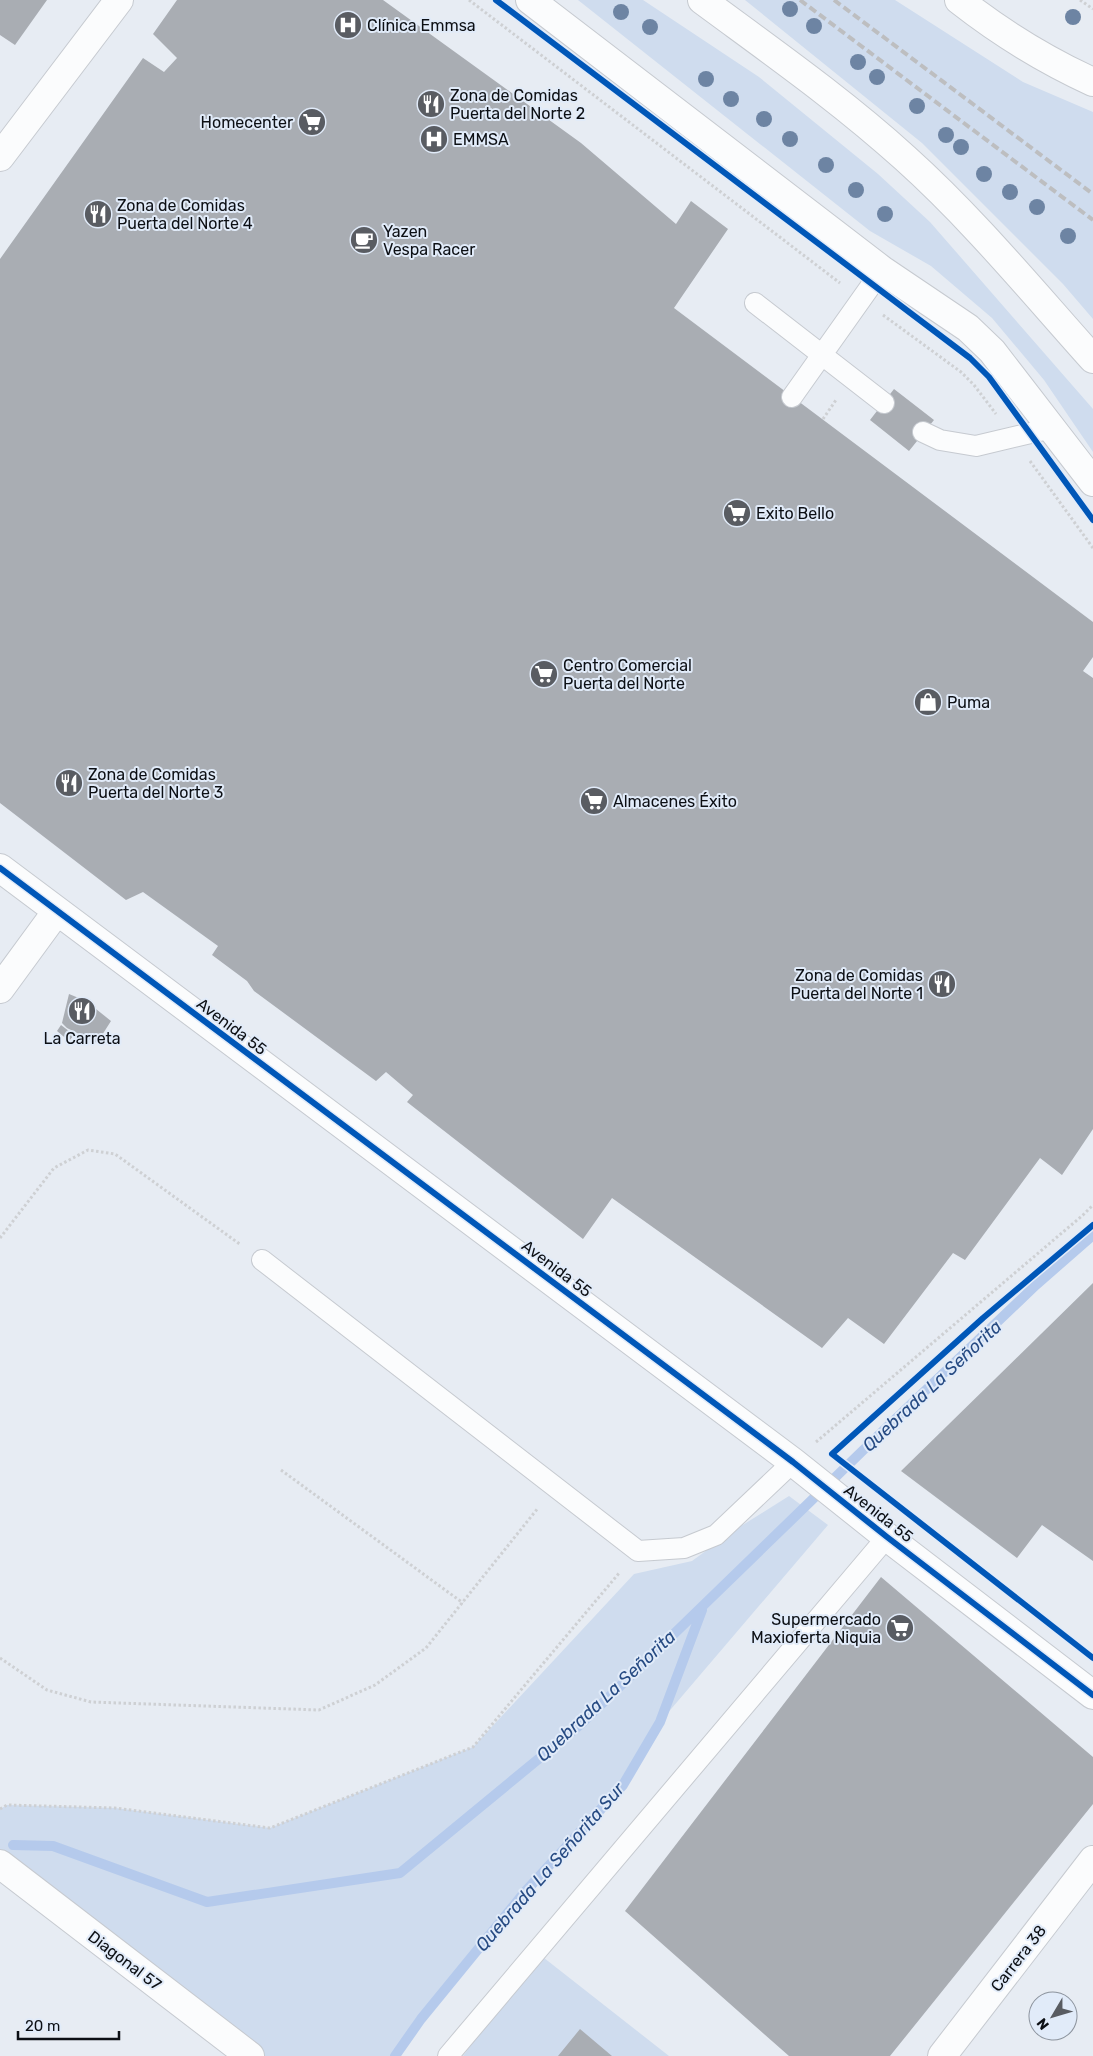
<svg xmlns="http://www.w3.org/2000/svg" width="1093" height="2056" viewBox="0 0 1093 2056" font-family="Rubik,sans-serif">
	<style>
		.green { fill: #cfdcee }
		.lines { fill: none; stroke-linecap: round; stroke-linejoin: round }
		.stream { stroke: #b5caec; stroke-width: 10 }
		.building { fill: #a9adb3 }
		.lane-casing { stroke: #c6cad0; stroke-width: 22 }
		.street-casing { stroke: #c6cad0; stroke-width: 30 }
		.highway-casing { stroke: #c6cad0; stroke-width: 30 }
		.path { stroke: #ced0d3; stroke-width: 3; stroke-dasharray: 2.5 2.5; stroke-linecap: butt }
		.lane { stroke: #fbfcfd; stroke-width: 20 }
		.street { stroke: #fbfcfd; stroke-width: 28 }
		.highway { stroke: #fbfcfd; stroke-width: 28 }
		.rail { stroke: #bdbec0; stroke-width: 4; stroke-dasharray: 8 4; stroke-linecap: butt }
		.cycleway-casing { stroke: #e1ebf9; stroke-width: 9 }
		.cycleway { stroke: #0057b8; stroke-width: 6 }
		.tree { fill: #6d84a3 }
		.labels { text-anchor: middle; stroke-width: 4; stroke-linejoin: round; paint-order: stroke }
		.poi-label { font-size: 16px; fill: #0c0f14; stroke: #e1ebf9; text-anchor: start }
		.street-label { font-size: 16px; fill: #0c0f14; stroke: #e1ebf9 }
		.water-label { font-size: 18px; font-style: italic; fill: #274b83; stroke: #e1ebf9 }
	</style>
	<rect width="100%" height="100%" fill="#e7ecf3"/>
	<path class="green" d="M578,0H643L759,77L878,174L930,222L1093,409V452L1044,380L992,318L931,266L870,231Z
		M745,0H895L1023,82L1093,112V319L1063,284L922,143Z
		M789,1496L828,1525L660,1722L623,1785L524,1893L421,2019L395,2056H251L0,1864V1809L7,1805L115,1808L270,1828L473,1747L634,1574L692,1561L733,1531Z
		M539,1954L669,2056H463Z"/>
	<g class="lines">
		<path class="stream" d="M13,1845L53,1846L207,1902L400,1873L581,1724L884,1430L1036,1285L1093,1235
			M395,2056L421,2019L524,1893L623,1785L660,1722L702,1610"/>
	</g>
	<path class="building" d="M0,0H47L15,45L0,35Z
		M177,0H383L581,143L676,224L691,201L728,229L674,308L1093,622V657L1083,671L1093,678V1129L1062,1175L1040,1158L965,1260L953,1253L884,1344L848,1318L822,1348L612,1198L583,1239L407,1102L413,1095L386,1072L376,1081L254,991L247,981L212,955L218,946L143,892L126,900L0,803V259L143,58L164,72L177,58L153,34Z
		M894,389L934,420L909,451L870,420Z
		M69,994L86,1001L111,1021L97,1043L67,1028L62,1023Z
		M61,1025L74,1035L69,1041L57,1031Z
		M1093,1283V1561L1042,1525L1017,1558L901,1471Z
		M881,1577L1093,1757V1804L890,2056H789L625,1911Z
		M580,2029L612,2056H558Z"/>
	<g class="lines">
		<defs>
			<path id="lane" d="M755,303L884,403
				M792,397L882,270
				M923,432L940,440L976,446L1052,428
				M262,1260L638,1551L684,1548L716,1535L793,1462
				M448,2056L887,1537"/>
			<path id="street" d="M530,0L882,270L968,328L992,351L1093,482
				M0,157L119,0
				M0,868L793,1462L887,1537L1093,1695
				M0,989L57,911
				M0,1864L250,2056
				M942,2056L1093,1860"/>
			<path id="highway" d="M702,0C771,51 841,100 905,158C973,219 1032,291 1093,359
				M959,0C1001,33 1045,60 1093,82"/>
		</defs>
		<use href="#lane" class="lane-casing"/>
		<use href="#street" class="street-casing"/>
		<use href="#highway" class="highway-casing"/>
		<path class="path" d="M469,0L840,283
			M1080,0L1093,9
			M883,315L961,372L974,385L996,414
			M823,419L836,400
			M1030,461L1093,548
			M0,1238L54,1168L88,1150L115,1154L241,1245
			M816,1442L1083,1215L1093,1205
			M281,1470L463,1603
			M0,1658L47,1690L91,1702L319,1710L375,1685L426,1648L538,1508
			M0,1809L7,1805L115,1808L270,1828L473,1747L620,1572"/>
		<use href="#lane" class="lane"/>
		<use href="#street" class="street"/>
		<use href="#highway" class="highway"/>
		<path class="rail" d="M800,0L1093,220
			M834,0L1093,194"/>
		<defs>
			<path id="cycleway" d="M496,0L970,358L989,377L1093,520
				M0,868L793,1462L887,1537L1093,1695
				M1093,1225L983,1318L832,1454L1093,1658"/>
		</defs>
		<use href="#cycleway" class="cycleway-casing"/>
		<use href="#cycleway" class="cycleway"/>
	</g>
	<g class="tree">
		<circle cx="790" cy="9" r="8"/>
		<circle cx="621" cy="12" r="8"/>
		<circle cx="1073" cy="17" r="8"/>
		<circle cx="814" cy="26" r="8"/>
		<circle cx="650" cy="27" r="8"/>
		<circle cx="858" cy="62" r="8"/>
		<circle cx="877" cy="77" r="8"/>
		<circle cx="706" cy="79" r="8"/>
		<circle cx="731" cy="99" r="8"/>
		<circle cx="917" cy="106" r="8"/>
		<circle cx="764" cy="119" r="8"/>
		<circle cx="946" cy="135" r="8"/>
		<circle cx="790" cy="139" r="8"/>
		<circle cx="961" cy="147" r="8"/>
		<circle cx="826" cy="165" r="8"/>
		<circle cx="984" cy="174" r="8"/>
		<circle cx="856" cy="190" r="8"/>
		<circle cx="1010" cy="192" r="8"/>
		<circle cx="1037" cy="207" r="8"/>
		<circle cx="885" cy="214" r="8"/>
		<circle cx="1068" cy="236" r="8"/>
	</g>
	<defs>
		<symbol id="hospital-disc" viewBox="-11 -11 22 22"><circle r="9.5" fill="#595c62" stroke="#e1ebf9"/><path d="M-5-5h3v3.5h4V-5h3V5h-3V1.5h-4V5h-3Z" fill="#fff"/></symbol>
		<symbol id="restaurant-disc" viewBox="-11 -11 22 22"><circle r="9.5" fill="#595c62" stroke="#e1ebf9"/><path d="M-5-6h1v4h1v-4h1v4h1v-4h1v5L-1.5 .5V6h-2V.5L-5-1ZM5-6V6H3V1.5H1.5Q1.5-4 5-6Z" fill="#fff"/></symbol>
		<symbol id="supermarket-disc" viewBox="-11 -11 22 22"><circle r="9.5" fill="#595c62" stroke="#e1ebf9"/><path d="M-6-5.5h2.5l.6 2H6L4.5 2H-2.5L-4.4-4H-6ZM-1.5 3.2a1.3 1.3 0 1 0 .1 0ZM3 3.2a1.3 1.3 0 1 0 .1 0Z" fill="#fff"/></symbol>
		<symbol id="cafe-disc" viewBox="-11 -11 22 22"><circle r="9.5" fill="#595c62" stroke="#e1ebf9"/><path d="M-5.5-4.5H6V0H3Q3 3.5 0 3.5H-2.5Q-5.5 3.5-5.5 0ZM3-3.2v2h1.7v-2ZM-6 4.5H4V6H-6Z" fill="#fff"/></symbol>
		<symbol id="shop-disc" viewBox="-11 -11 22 22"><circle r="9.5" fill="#595c62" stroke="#e1ebf9"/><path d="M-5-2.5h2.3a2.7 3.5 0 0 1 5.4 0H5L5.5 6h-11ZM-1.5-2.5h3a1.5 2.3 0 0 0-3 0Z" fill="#fff"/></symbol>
	</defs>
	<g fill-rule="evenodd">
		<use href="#hospital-disc" x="332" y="9" width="32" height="32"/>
		<use href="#restaurant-disc" x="415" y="88" width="32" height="32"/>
		<use href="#supermarket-disc" x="296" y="106" width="32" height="32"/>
		<use href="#hospital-disc" x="418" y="123" width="32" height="32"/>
		<use href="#restaurant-disc" x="82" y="198" width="32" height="32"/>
		<use href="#cafe-disc" x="348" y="224" width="32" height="32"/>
		<use href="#supermarket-disc" x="721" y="497" width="32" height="32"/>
		<use href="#supermarket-disc" x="528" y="658" width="32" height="32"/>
		<use href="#shop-disc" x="912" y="686" width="32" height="32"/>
		<use href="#restaurant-disc" x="53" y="767" width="32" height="32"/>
		<use href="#supermarket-disc" x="578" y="785" width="32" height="32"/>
		<use href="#restaurant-disc" x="926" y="968" width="32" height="32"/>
		<use href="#restaurant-disc" x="66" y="995" width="32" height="32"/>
		<use href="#supermarket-disc" x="884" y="1612" width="32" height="32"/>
	</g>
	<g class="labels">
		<g class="poi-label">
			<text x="367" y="31">Clínica Emmsa</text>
			<text x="450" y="101">Zona de Comidas<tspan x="450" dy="18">Puerta del Norte 2</tspan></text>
			<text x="293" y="128" text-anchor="end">Homecenter</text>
			<text x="453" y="145">EMMSA</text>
			<text x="117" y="211">Zona de Comidas<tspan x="117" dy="18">Puerta del Norte 4</tspan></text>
			<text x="383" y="237">Yazen<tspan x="383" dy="18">Vespa Racer</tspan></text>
			<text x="756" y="519">Exito Bello</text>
			<text x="563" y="671">Centro Comercial<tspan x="563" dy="18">Puerta del Norte</tspan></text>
			<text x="947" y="708">Puma</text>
			<text x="88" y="780">Zona de Comidas<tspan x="88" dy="18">Puerta del Norte 3</tspan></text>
			<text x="613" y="807">Almacenes Éxito</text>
			<text x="923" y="981" text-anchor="end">Zona de Comidas<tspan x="923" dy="18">Puerta del Norte 1</tspan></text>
			<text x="82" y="1044" text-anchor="middle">La Carreta</text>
			<text x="881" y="1625" text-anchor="end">Supermercado<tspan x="881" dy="18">Maxioferta Niquia</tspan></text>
		</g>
		<g class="street-label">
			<text transform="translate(232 1026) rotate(37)" y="6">Avenida 55</text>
			<text transform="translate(557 1268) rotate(37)" y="6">Avenida 55</text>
			<text transform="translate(879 1513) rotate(38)" y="6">Avenida 55</text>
			<text transform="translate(1018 1958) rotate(-52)" y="6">Carrera 38</text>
			<text transform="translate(125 1960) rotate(37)" y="6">Diagonal 57</text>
		</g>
		<g class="water-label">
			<text transform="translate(932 1386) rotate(-43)" y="6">Quebrada La Señorita</text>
			<text transform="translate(606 1696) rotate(-43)" y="6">Quebrada La Señorita</text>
			<text transform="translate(550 1867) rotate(-49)" y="6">Quebrada La Señorita Sur</text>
		</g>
	</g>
	<g transform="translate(1053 2016) rotate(232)"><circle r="24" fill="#e1ebf9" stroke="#8c939d"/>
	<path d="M0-4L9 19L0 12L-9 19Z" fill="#595c62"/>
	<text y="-8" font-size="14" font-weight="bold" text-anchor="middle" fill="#0c0f14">N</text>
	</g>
	<path d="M18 2031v8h101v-8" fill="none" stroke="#0c0f14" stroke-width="2.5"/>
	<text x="25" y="2031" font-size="15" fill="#0c0f14" stroke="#e1ebf9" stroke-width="4" paint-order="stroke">20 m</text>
</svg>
